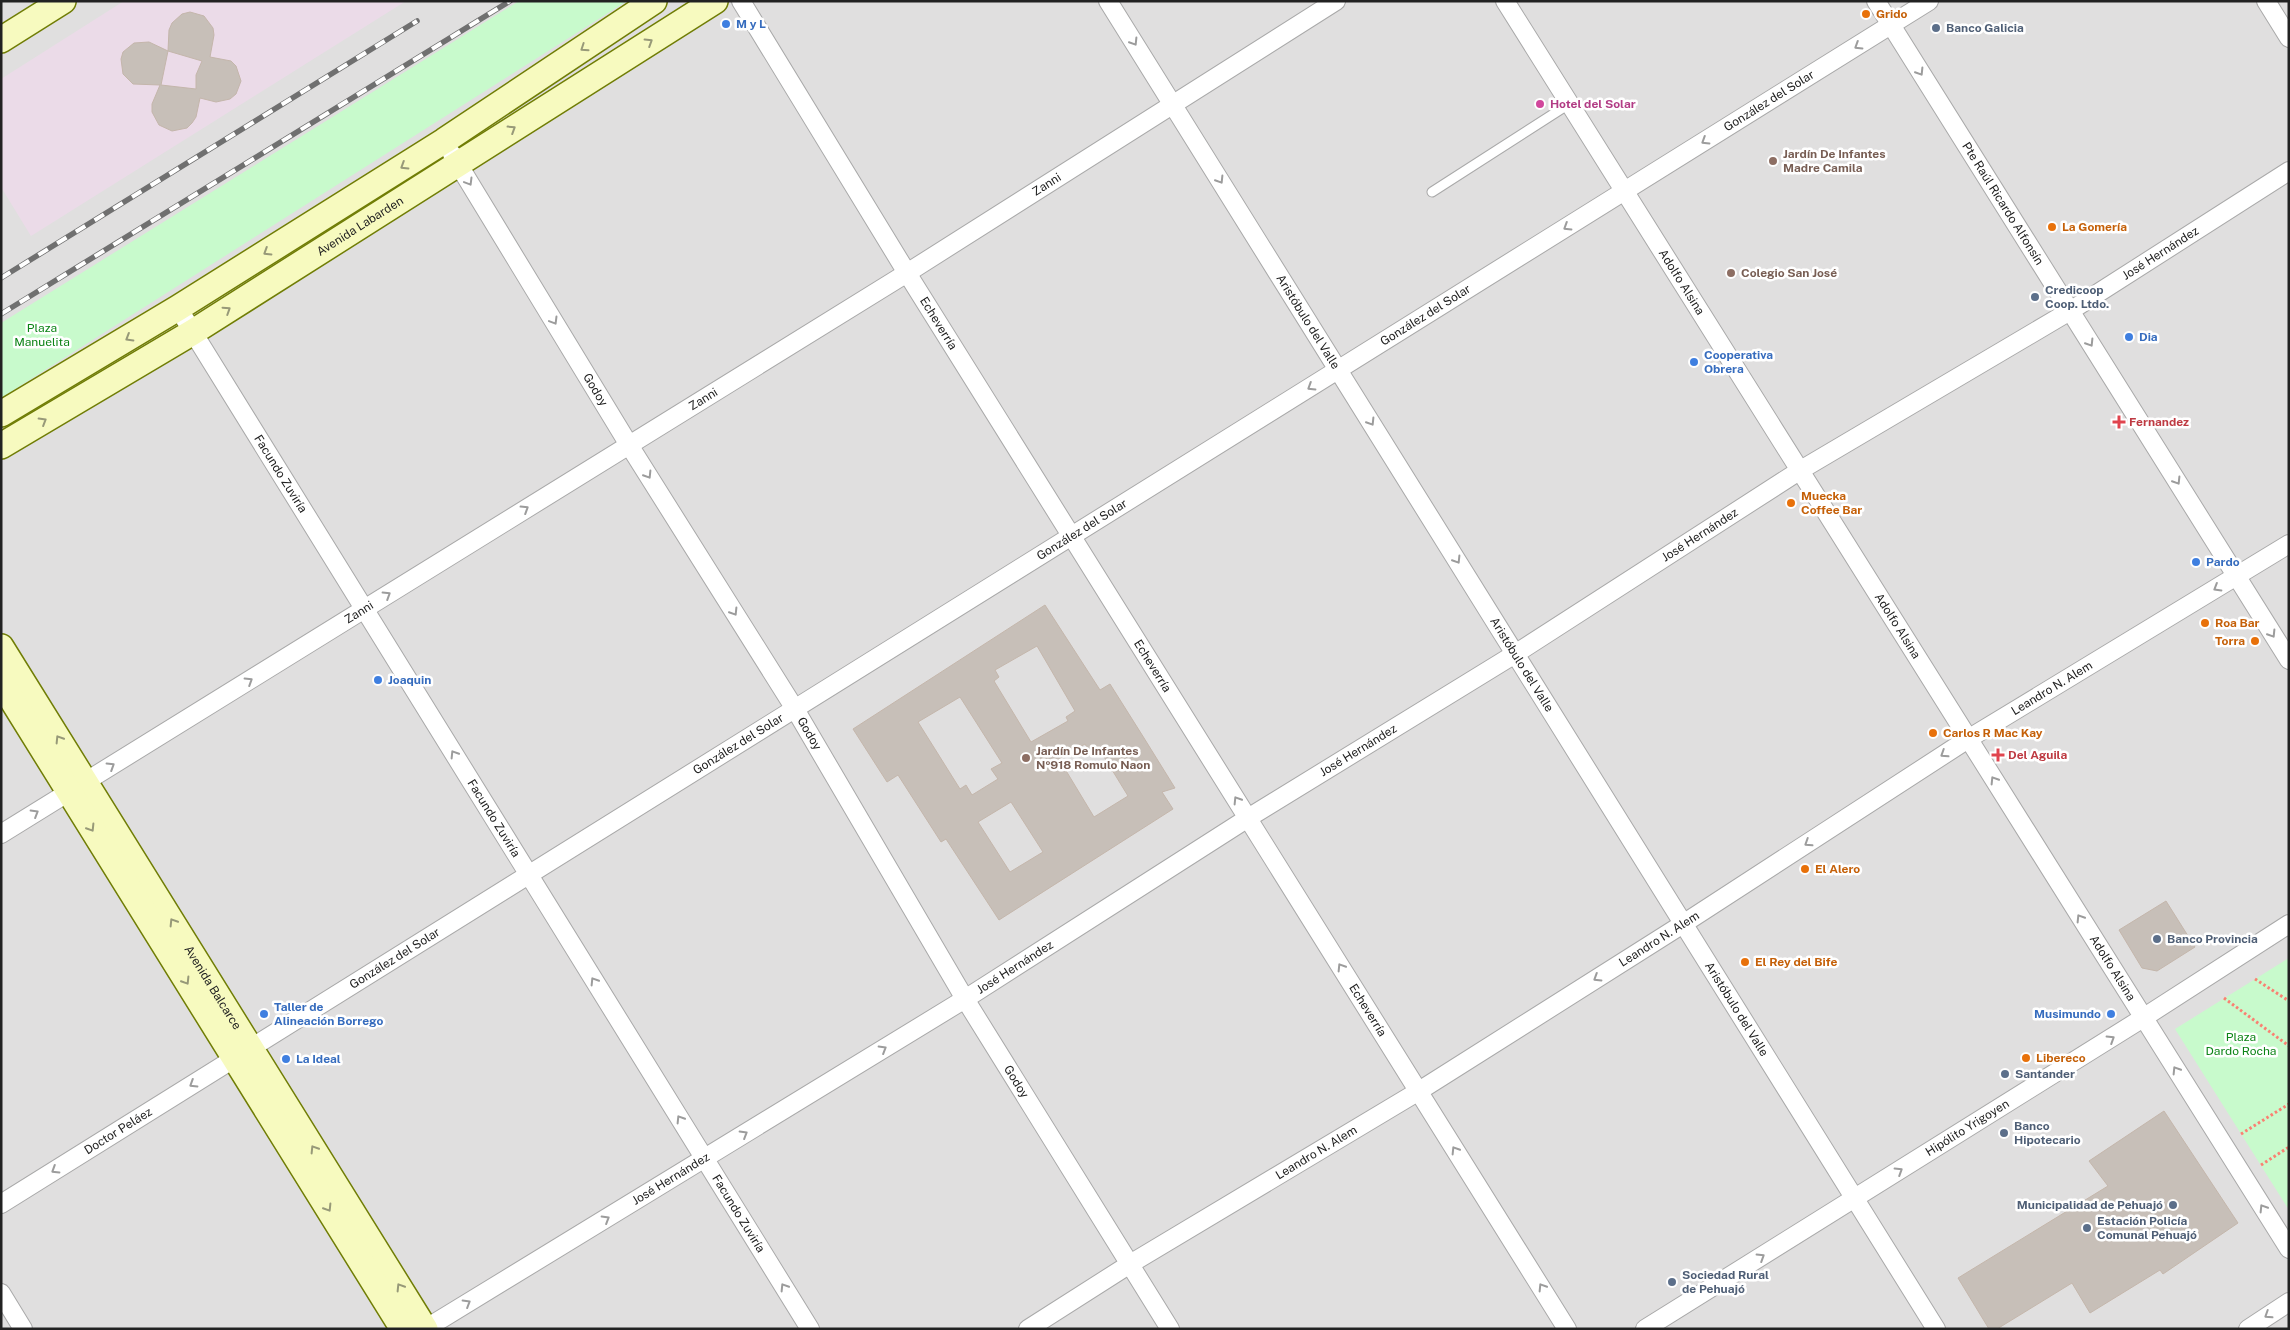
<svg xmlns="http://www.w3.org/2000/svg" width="2290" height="1330" viewBox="0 0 2290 1330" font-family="'Public Sans',sans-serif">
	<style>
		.residential { fill: #e0dfdf }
		.industrial { fill: #ebdbe8 }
		.park { fill: #c8facc }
		.building { fill: #c7bfb8; stroke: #c4b6ab; fill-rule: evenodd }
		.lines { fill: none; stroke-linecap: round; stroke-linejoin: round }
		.lane-casing { stroke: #a9a9a9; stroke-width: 11 }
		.street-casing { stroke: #a9a9a9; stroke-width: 20 }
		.secondary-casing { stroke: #707d05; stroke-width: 28 }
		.path { stroke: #fa8072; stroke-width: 3; stroke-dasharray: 2.5 2.5; stroke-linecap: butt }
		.lane { stroke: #fff; stroke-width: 9 }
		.street { stroke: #fff; stroke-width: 18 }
		.secondary { stroke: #f7fabf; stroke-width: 25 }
		.rail-casing { stroke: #707070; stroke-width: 5.5 }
		.rail { stroke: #fff; stroke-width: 4; stroke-dasharray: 11; stroke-linecap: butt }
		.oneway { stroke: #979978 }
		.oneway2 { stroke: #9c9c9c }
		.food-dot { fill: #e8710a; stroke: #fff; stroke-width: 2 }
		.shop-dot { fill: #3f7fe0; stroke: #fff; stroke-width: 2 }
		.service-dot { fill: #5c6f8a; stroke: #fff; stroke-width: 2 }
		.hotel-dot { fill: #d1479c; stroke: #fff; stroke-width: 2 }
		.education-dot { fill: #8d6e63; stroke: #fff; stroke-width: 2 }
		.health-dot { fill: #e0444e; stroke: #fff; stroke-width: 2 }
		.labels { text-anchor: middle; stroke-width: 5; stroke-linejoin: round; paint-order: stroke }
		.food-label { font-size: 12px; font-weight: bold; fill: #c56008; stroke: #fff; text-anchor: start }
		.shop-label { font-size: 12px; font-weight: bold; fill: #366cbe; stroke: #fff; text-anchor: start }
		.service-label { font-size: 12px; font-weight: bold; fill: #4e5e75; stroke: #fff; text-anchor: start }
		.street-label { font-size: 12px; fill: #222; stroke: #fff }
		.hotel-label { font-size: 12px; font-weight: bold; fill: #b23c85; stroke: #fff; text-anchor: start }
		.education-label { font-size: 12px; font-weight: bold; fill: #785e54; stroke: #fff; text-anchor: start }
		.park-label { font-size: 12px; fill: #0c8416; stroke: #fff }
		.health-label { font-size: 12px; font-weight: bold; fill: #be3a42; stroke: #fff; text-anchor: start }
	</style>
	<rect width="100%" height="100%" fill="#f2efe9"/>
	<path class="residential" d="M1,1H2289V1329H1Z"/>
	<path class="industrial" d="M124,1H406L31,236L1,187V79Z"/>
	<path class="park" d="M519,1H627L1,398V323Z
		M2289,958V1210L2175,1029Z"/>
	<path class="building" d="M190,12L204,16L213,28L214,35L210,57L231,61L236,66L241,81L236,94L230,99L216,102L200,98L196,117L192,123L187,128L172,131L159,125L152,112V104L160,85L133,84L123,74L121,59L123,52L134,43L149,42L168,51L161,85L196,89V75L202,61L168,51L169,30L172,23L182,14Z
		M1045,605L1100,690L1110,684L1144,738L1175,788L1162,792L1173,809L999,920L946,839L941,842L898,775L887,782L853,729ZM1037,646L1075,711L1066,717L1068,721L1031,742L994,681L999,677L995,670ZM960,697L1002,763L991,769L998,779L972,795L966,785L960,789L918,722ZM1085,744L1090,752L1098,747L1128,796L1094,817L1059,759ZM1011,802L1043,852L1010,872L978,822Z
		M2166,901L2195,947L2157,971L2142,968L2119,930Z
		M2164,1111L2238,1223L2163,1274L2160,1270L2090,1313L2072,1283L1997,1329H1989L1958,1278L2108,1186L2089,1161Z"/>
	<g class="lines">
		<defs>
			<path id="lane" d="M1432,192L1569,104"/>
			<g id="street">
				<path id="s1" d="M741,1L907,273L1567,1329"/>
				<path id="s2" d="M1108,1L1936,1329"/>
				<path id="s3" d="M1505,1L2289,1249"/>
				<path id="s4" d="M1876,1L2289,660"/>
				<path d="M2266,1L2289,38"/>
				<path id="s5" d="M452,154L629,445L795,709L965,999L1170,1329"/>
				<path id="s6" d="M178,308L810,1329"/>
				<path id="s7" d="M1,834L907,273L1336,1"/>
				<path id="s8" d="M1,1204L1929,1"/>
				<path d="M1,1293L23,1329"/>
				<path id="s9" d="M425,1329L965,999L1248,818L1515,654L1799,471L2070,311L2289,171"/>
				<path id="s10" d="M1028,1329L1130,1264L1419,1091L1683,924L1968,739L2289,544"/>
				<path id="s11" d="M1645,1329L2143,1018L2289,924"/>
				<path d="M2248,1329L2289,1302"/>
			</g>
			<g id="secondary">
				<path d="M1,40L63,1"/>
				<path d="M1,414L178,308L444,141L654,1"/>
				<path id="s12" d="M1,446L193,332L715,1"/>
				<path id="s13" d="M1,647L425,1329"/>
				<path d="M1,682L403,1329"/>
			</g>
		</defs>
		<use href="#lane" class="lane-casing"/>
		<use href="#street" class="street-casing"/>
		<use href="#secondary" class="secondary-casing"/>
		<path class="path" d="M2255,979L2289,1001
			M2224,998L2289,1046
			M2241,1134L2289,1104
			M2261,1165L2289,1147"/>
		<use href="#lane" class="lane"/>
		<use href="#street" class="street"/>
		<use href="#secondary" class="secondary"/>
		<defs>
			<path id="rail" d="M1,278L417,21
				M1,314L510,1"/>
		</defs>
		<use href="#rail" class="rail-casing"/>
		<use href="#rail" class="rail"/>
	</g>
	<defs><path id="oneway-chevron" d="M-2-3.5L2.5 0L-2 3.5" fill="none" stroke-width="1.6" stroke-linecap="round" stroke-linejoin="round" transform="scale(1.25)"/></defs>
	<g class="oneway">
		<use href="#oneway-chevron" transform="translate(649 42) rotate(-32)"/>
		<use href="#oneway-chevron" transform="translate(584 48) rotate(146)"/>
		<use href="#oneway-chevron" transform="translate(512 129) rotate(-32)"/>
		<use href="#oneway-chevron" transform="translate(404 166) rotate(148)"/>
		<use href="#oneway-chevron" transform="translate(267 252) rotate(148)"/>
		<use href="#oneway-chevron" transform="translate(227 310) rotate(-33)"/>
		<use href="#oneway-chevron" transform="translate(129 338) rotate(149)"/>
		<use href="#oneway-chevron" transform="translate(43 421) rotate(-31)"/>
		<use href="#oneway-chevron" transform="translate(59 739) rotate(-122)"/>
		<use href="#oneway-chevron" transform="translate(91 828) rotate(58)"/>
		<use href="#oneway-chevron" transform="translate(173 922) rotate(-122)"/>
		<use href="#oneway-chevron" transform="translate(186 981) rotate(58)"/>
		<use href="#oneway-chevron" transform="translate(314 1149) rotate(-122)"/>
		<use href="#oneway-chevron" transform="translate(328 1208) rotate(58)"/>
		<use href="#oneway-chevron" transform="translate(400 1287) rotate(-122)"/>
	</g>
	<g class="oneway2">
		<use href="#oneway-chevron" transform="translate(1134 42) rotate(58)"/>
		<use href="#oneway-chevron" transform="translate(1858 46) rotate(148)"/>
		<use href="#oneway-chevron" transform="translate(1920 72) rotate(58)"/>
		<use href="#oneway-chevron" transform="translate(1705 141) rotate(148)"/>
		<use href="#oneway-chevron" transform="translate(1220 180) rotate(58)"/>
		<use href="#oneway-chevron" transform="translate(469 182) rotate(59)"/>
		<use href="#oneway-chevron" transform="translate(1567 227) rotate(148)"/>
		<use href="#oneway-chevron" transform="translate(554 321) rotate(59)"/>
		<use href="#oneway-chevron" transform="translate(2090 343) rotate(58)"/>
		<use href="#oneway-chevron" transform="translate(1311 387) rotate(148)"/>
		<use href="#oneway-chevron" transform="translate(1371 422) rotate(58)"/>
		<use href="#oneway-chevron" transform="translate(648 475) rotate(58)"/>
		<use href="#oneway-chevron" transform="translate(2177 481) rotate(58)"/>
		<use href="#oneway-chevron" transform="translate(525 509) rotate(-32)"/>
		<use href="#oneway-chevron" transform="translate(1457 560) rotate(58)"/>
		<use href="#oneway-chevron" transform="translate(2217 588) rotate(149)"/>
		<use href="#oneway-chevron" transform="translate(387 595) rotate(-32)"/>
		<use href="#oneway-chevron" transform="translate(734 612) rotate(58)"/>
		<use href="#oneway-chevron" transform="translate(2272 634) rotate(58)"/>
		<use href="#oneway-chevron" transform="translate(249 681) rotate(-32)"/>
		<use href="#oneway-chevron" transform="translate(454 754) rotate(-122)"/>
		<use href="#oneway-chevron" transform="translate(1944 754) rotate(147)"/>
		<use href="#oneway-chevron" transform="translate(111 766) rotate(-32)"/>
		<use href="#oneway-chevron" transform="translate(1994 780) rotate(-122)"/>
		<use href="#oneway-chevron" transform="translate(1237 800) rotate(-122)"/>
		<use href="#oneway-chevron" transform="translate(35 813) rotate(-31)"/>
		<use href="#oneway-chevron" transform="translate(1808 843) rotate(147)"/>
		<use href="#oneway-chevron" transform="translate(2080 918) rotate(-122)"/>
		<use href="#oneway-chevron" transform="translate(1341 967) rotate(-122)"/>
		<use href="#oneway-chevron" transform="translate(1597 978) rotate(148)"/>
		<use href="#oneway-chevron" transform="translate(594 981) rotate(-122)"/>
		<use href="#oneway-chevron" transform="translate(2111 1039) rotate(-32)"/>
		<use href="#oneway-chevron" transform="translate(883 1049) rotate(-31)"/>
		<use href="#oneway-chevron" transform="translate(2176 1070) rotate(-122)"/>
		<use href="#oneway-chevron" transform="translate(193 1084) rotate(148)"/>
		<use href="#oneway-chevron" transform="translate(680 1119) rotate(-122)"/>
		<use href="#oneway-chevron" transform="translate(744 1134) rotate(-31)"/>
		<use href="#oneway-chevron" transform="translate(1455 1150) rotate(-122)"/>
		<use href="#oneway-chevron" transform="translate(55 1170) rotate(148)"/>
		<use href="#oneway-chevron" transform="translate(1899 1171) rotate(-32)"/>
		<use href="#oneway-chevron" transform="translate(2263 1208) rotate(-122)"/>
		<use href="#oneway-chevron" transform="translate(606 1219) rotate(-31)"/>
		<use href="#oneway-chevron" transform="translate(1761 1257) rotate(-32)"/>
		<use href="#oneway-chevron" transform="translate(784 1287) rotate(-122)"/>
		<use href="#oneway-chevron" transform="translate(1542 1287) rotate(-122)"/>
		<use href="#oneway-chevron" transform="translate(467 1303) rotate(-31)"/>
		<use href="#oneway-chevron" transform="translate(2268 1315) rotate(147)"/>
	</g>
	<g class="food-dot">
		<circle cx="1866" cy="14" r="5"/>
		<circle cx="2052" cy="227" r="5"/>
		<circle cx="1791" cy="503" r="5"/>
		<circle cx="2205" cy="623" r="5"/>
		<circle cx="2255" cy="641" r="5"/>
		<circle cx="1933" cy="733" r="5"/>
		<circle cx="1805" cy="869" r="5"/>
		<circle cx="1745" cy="962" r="5"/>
		<circle cx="2026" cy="1058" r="5"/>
	</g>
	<g class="shop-dot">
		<circle cx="726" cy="24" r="5"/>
		<circle cx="2129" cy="337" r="5"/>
		<circle cx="1694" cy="362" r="5"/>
		<circle cx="2196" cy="562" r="5"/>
		<circle cx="378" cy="680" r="5"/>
		<circle cx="264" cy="1014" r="5"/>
		<circle cx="2111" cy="1014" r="5"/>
		<circle cx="286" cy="1059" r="5"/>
	</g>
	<g class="service-dot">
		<circle cx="1936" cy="28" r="5"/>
		<circle cx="2035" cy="297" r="5"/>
		<circle cx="2157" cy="939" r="5"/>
		<circle cx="2005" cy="1074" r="5"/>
		<circle cx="2004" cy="1133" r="5"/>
		<circle cx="2173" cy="1205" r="5"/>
		<circle cx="2087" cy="1228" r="5"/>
		<circle cx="1672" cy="1282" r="5"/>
	</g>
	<circle class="hotel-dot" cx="1540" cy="104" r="5"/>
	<g class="education-dot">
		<circle cx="1773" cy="161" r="5"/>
		<circle cx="1731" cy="273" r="5"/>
		<circle cx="1026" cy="758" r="5"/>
	</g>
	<g class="health-dot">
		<path d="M2116.5 414.5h5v5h5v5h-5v5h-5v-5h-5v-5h5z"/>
		<path d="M1995.5 747.5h5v5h5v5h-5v5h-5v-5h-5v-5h5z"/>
	</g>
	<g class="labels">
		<g class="food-label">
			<text x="1876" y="18">Grido</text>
			<text x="2062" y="231">La Gomería</text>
			<text x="1801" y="500">Muecka<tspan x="1801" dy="14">Coffee Bar</tspan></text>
			<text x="2215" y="627">Roa Bar</text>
			<text x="2245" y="645" text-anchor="end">Torra</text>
			<text x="1943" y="737">Carlos R Mac Kay</text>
			<text x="1815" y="873">El Alero</text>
			<text x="1755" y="966">El Rey del Bife</text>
			<text x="2036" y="1062">Libereco</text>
		</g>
		<g class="shop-label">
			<text x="736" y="28">M y L</text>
			<text x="2139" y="341">Dia</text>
			<text x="1704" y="359">Cooperativa<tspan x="1704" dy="14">Obrera</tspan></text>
			<text x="2206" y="566">Pardo</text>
			<text x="388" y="684">Joaquin</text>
			<text x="274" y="1011">Taller de<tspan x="274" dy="14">Alineación Borrego</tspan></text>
			<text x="2101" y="1018" text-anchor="end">Musimundo</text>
			<text x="296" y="1063">La Ideal</text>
		</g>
		<g class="service-label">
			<text x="1946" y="32">Banco Galicia</text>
			<text x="2045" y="294">Credicoop<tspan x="2045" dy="14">Coop. Ltdo.</tspan></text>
			<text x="2167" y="943">Banco Provincia</text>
			<text x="2015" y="1078">Santander</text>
			<text x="2014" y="1130">Banco<tspan x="2014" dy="14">Hipotecario</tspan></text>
			<text x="2163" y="1209" text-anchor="end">Municipalidad de Pehuajó</text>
			<text x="2097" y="1225">Estación Policía<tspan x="2097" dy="14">Comunal Pehuajó</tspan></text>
			<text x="1682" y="1279">Sociedad Rural<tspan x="1682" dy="14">de Pehuajó</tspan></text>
		</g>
		<g class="street-label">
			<text dy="4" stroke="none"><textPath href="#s8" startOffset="2084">González del Solar</textPath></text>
			<text dy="4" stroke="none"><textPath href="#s7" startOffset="1231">Zanni</textPath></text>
			<text dy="4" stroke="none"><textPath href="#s4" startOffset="239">Pte Raúl Ricardo Alfonsín</textPath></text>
			<text dy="4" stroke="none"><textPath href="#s12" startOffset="421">Avenida Labarden</textPath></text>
			<text dy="4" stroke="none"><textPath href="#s9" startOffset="2042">José Hernández</textPath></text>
			<text dy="4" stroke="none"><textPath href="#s3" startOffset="332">Adolfo Alsina</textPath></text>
			<text dy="4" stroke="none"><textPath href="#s8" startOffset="1679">González del Solar</textPath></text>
			<text dy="4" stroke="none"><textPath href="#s2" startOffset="378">Aristóbulo del Valle</textPath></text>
			<text dy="4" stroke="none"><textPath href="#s1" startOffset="378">Echeverría</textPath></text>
			<text dy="4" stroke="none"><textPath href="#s5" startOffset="276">Godoy</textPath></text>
			<text dy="4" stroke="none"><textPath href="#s7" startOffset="826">Zanni</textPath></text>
			<text dy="4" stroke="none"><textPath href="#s6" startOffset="195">Facundo Zuviría</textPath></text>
			<text dy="4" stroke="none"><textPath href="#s8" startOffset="1274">González del Solar</textPath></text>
			<text dy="4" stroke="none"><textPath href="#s9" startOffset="1502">José Hernández</textPath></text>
			<text dy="4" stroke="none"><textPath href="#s7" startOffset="421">Zanni</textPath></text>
			<text dy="4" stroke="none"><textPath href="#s3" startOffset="738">Adolfo Alsina</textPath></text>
			<text dy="4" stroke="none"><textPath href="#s2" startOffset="782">Aristóbulo del Valle</textPath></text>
			<text dy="4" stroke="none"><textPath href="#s1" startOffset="782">Echeverría</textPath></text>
			<text dy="4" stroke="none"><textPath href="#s10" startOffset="1208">Leandro N. Alem</textPath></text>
			<text dy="4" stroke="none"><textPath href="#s5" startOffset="681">Godoy</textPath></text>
			<text dy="4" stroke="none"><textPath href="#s8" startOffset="869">González del Solar</textPath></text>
			<text dy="4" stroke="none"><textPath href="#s9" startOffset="1098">José Hernández</textPath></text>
			<text dy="4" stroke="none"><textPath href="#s6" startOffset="600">Facundo Zuviría</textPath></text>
			<text dy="4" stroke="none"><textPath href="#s10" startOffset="742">Leandro N. Alem</textPath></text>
			<text dy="4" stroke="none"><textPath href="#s8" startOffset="464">González del Solar</textPath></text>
			<text dy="4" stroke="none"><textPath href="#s9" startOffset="692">José Hernández</textPath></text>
			<text dy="4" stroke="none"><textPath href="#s3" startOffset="1142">Adolfo Alsina</textPath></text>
			<text dy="4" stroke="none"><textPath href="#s13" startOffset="401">Avenida Balcarce</textPath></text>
			<text dy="4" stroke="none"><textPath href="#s1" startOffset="1188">Echeverría</textPath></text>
			<text dy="4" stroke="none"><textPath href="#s2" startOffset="1188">Aristóbulo del Valle</textPath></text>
			<text dy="4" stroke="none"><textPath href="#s5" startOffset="1086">Godoy</textPath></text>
			<text dy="4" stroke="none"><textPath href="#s11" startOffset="380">Hipólito Yrigoyen</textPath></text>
			<text dy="4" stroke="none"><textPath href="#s8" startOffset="138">Doctor Peláez</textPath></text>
			<text dy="4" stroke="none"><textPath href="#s10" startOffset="338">Leandro N. Alem</textPath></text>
			<text dy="4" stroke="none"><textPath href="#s9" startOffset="288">José Hernández</textPath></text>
			<text dy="4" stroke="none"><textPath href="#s6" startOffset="1065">Facundo Zuviría</textPath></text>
		</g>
		<g class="hotel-label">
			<text x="1550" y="108">Hotel del Solar</text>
		</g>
		<g class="education-label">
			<text x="1783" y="158">Jardín De Infantes<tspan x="1783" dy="14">Madre Camila</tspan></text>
			<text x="1741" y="277">Colegio San José</text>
			<text x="1036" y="755">Jardín De Infantes<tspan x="1036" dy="14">Nº918 Romulo Naon</tspan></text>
		</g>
		<g class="park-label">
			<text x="42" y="332">Plaza<tspan x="42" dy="14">Manuelita</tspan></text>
			<text x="2241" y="1041">Plaza<tspan x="2241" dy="14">Dardo Rocha</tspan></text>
		</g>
		<g class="health-label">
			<text x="2129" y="426">Fernandez</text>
			<text x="2008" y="759">Del Aguila</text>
		</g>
	</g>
	<rect width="2290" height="1330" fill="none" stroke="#222222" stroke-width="5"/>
</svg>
